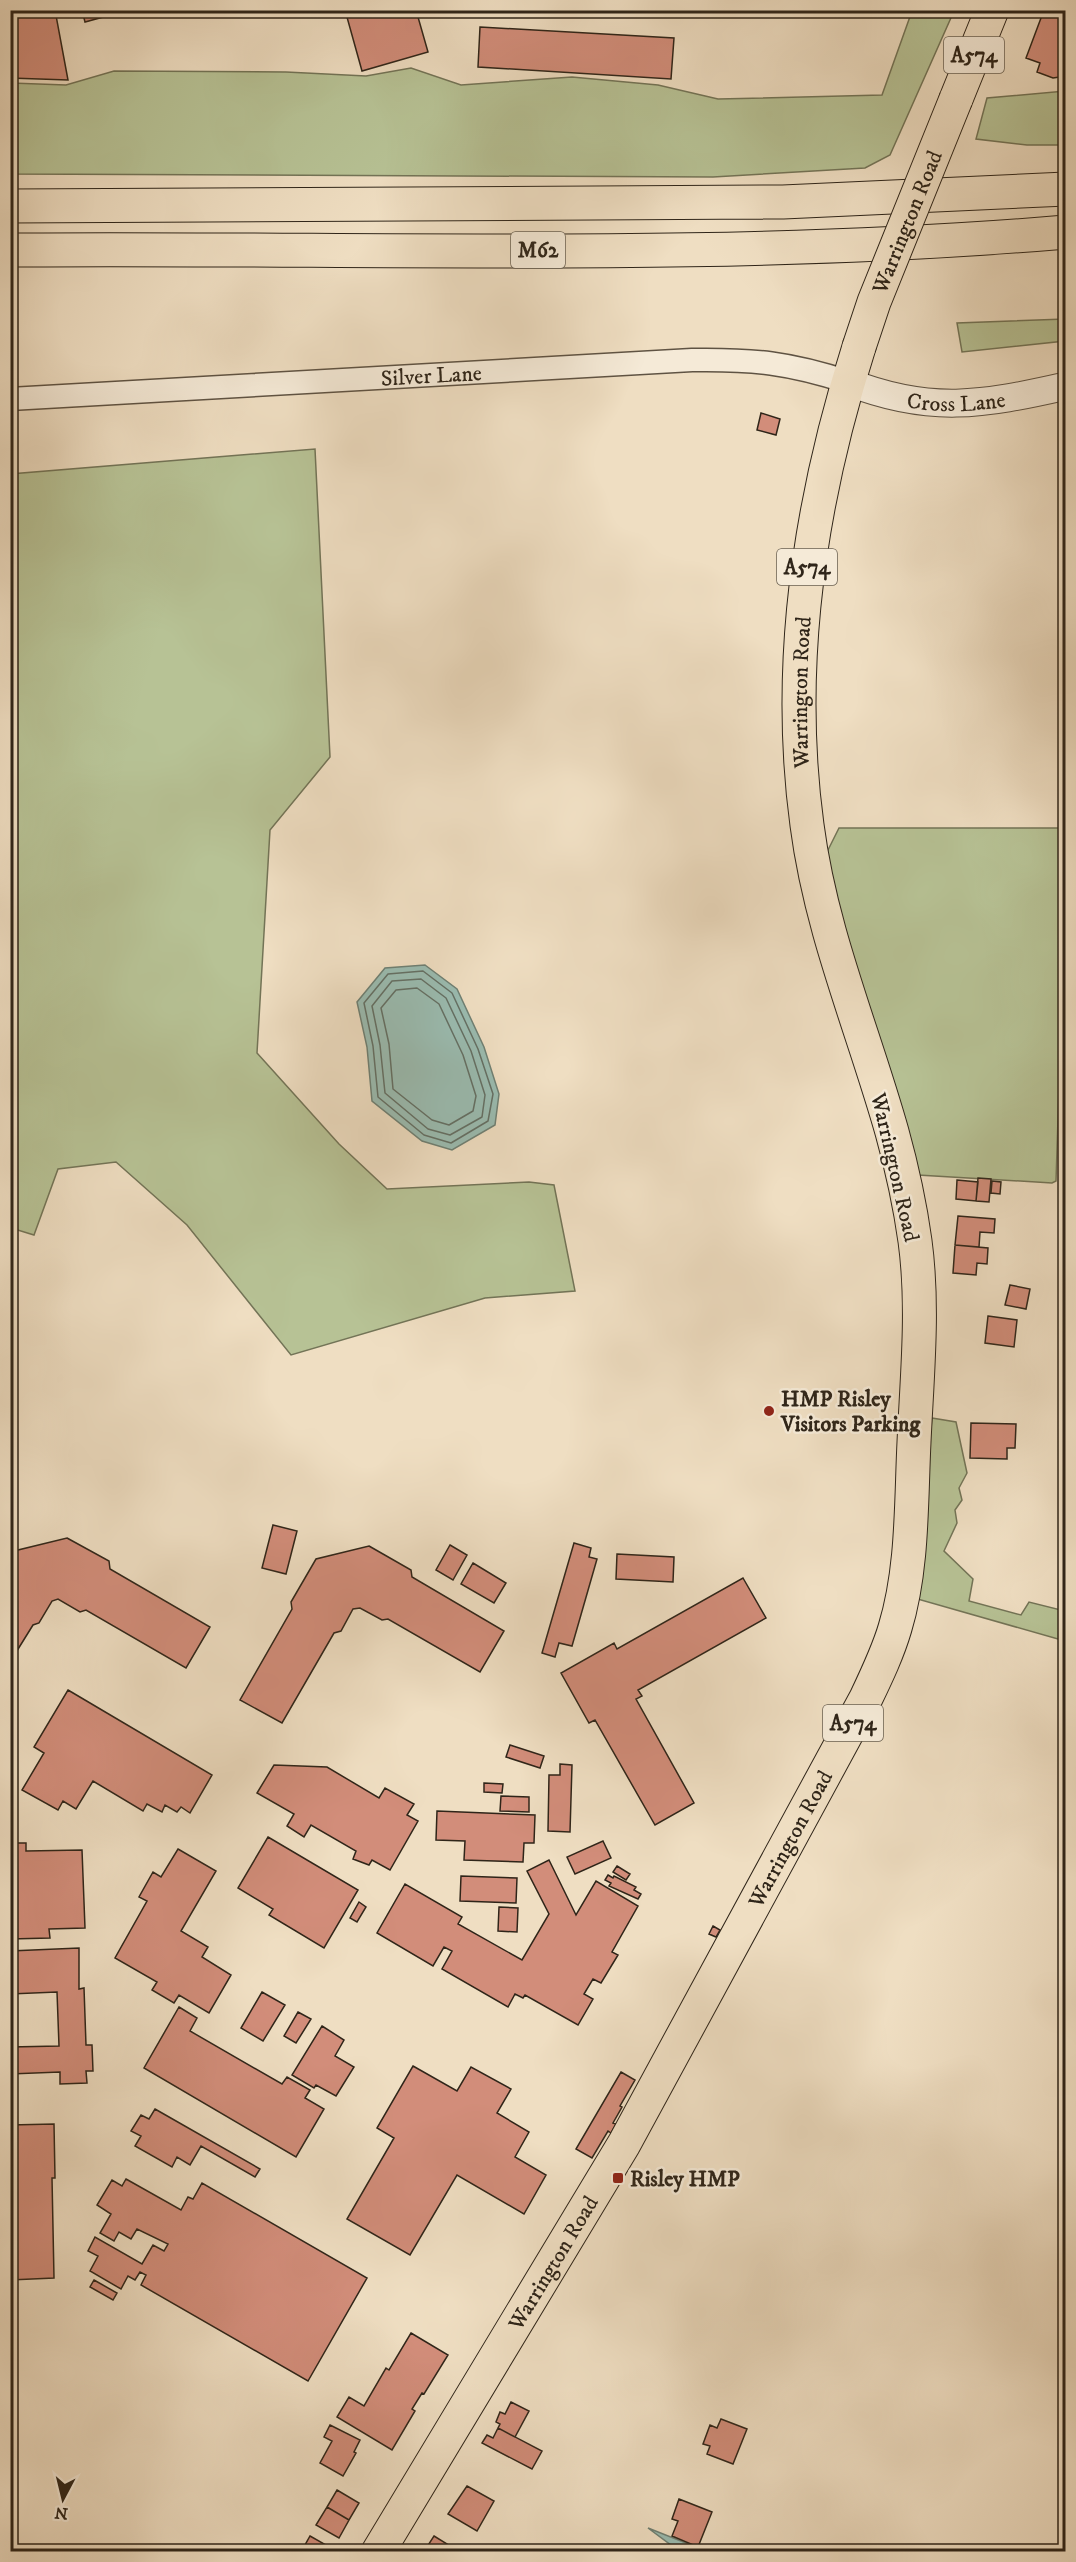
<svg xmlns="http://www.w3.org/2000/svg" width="1076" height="2562" viewBox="0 0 1076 2562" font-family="'IM FELL DW Pica',serif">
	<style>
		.green { fill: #b7c295; stroke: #737457; stroke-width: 1.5 }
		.water { fill: #9abcb1; stroke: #6f8074; stroke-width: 1.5 }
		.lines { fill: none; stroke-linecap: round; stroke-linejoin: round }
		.shore { stroke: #647065; stroke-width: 1.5 }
		.building { fill: #d28d7a; stroke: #2f2519; stroke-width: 1.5 }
		.minor-casing { stroke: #5f5343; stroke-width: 25 }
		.tertiary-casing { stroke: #5f5343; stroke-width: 29 }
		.primary-casing { stroke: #2f2519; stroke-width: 35 }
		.motorway-casing { stroke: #2f2519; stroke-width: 35 }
		.minor { stroke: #f5ead7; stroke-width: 22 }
		.tertiary { stroke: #f5ead7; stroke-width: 27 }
		.primary { stroke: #efdec2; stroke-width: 33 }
		.motorway { stroke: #efdec2; stroke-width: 33 }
		.primary-bridge-casing { stroke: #2f2519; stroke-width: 35; stroke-linecap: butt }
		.primary-bridge { stroke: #efdec2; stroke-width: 33 }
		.poi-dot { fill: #8f2418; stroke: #f5ead7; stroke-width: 2 }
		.labels { text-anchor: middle; stroke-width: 5; stroke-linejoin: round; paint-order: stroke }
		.shield { fill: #f5ead7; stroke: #6a6052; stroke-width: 1.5 }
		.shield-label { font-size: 21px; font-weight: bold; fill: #2f2519 }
		.street-label { font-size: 22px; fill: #2f2519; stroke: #f5ead7 }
		.poi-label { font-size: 22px; font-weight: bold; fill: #2f2519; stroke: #f5ead7; text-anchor: start }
	</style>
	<rect width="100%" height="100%" fill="#efdec2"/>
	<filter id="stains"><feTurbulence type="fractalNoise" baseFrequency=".00333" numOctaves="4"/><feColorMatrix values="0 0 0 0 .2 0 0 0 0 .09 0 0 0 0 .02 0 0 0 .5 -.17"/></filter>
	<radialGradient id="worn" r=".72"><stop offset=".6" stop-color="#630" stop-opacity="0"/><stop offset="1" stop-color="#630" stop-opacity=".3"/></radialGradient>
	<path class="green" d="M912,11H954L890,155L865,168L713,177L11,174V83L66,85L114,71L286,72L366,76L411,68L461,85L572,77L658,85L718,99L882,95Z
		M1065,91V145H1027L976,139L987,98Z
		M1065,319V341L962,352L957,323Z
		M315,449L330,757L270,830L257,1053L339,1144L387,1189L529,1182L554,1185L575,1291L485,1298L291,1355L187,1225L116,1162L58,1169L34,1235L11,1228L10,474Z
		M839,828H1065L1066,1025L1059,1087L1056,1181L1052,1183L918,1175L824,858Z
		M932,1418L956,1422L967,1473L959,1488L962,1500L955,1510L957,1523L944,1551L973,1579L969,1601L1021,1615L1029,1602L1065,1611V1641L914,1598Z"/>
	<path class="water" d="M425,965L457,989L484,1047L499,1094L495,1125L452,1150L422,1141L372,1101L367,1047L357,1002L385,968Z
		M648,2528L706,2551H679Z"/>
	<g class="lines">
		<path class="shore" d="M423,971L452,993L478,1049L493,1094L488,1121L451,1143L424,1135L378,1097L373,1046L364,1003L388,974Z
			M421,979L446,998L471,1051L485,1095L482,1117L450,1135L428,1129L385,1093L380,1045L372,1006L392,981Z
			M417,988L439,1004L463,1055L476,1096L473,1111L449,1125L432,1120L393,1089L389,1044L381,1008L396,990Z"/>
	</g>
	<path class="building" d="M10,10H55L68,80L10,78Z
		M82,10H129L85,22Z
		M345,10H416L428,52L362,71Z
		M1044,10H1066V76L1053,78L1037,72L1040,63L1026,58Z
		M480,27L674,38L671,79L478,67Z
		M761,413L780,419L776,435L757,430Z
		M978,1178L991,1179L989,1202L976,1201Z
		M957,1180L978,1182L976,1201L956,1199Z
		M992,1181L1001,1182L1000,1194L991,1193Z
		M958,1216L995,1219L994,1233L980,1232L979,1247L955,1245Z
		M955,1245L988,1248L987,1264L977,1263L976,1275L953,1273Z
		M1010,1285L1030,1289L1026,1309L1005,1305Z
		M988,1316L1017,1320L1014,1347L985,1343Z
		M971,1423L1016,1424L1015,1448H1007V1459L970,1458Z
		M273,1525L297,1531L286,1574L262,1568Z
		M67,1538L109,1561L110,1569L210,1627L186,1668L86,1610L80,1612L58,1599L52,1601L39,1623L33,1625L10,1662V1557L14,1551Z
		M574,1543L591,1548L589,1557L597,1559L572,1646L559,1643L555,1657L542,1653Z
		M450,1545L467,1555L453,1580L436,1570Z
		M369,1546L411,1570L412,1577L504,1631L480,1672L388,1619L382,1620L360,1608L353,1609L341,1631L334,1633L282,1723L240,1700L292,1609L291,1602L316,1559Z
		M617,1554L674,1557L673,1582L616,1579Z
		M473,1563L506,1583L494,1603L461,1584Z
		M743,1578L766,1618L638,1690L642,1696L636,1699L694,1803L655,1825L595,1720L589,1723L561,1673L614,1643L617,1649Z
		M68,1690L212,1775L190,1813L181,1807L177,1812L165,1805L162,1812L147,1804L143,1811L93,1781L76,1809L63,1801L58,1810L22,1790L44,1753L34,1747Z
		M510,1745L544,1756L540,1768L506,1757Z
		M560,1764L572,1765L570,1832L548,1831L549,1775H560Z
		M274,1765L327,1767L379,1798L385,1788L414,1804L407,1815L418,1821L390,1870L372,1860L369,1865L353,1859L356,1851L311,1825L304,1837L287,1826L294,1814L257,1793Z
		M484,1783L503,1784L502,1793L484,1792Z
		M501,1796L529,1797V1812L500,1811Z
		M437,1811L535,1815L534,1843H524L523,1862L464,1860L465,1841L436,1840Z
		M268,1837L358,1890L324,1948L269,1915L273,1909L238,1888Z
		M603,1841L611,1858L575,1874L567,1857Z
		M10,1843H26V1851L82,1850L85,1928L49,1929L50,1938L10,1939Z
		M178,1849L216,1871L181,1931L208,1947L202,1957L231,1975L209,2013L179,1995L174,2003L152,1990L157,1982L115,1958L147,1901L139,1897L153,1872L161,1877Z
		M549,1860L576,1915L596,1881L638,1906L612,1952L618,1955L601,1983L593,1979L584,1994L593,1999L578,2025L525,1995L523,1998L515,1994L508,2007L442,1969L452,1951L444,1947L433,1966L377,1933L405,1884L462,1917L458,1924L522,1960L549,1914L527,1871Z
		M617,1866L630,1874L626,1880L613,1872Z
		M608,1875L613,1878L614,1876L636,1887L634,1890L641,1894L638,1899L609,1886L611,1883L605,1880Z
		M461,1876L517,1878L516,1903L460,1901Z
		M359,1902L366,1907L357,1922L350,1918Z
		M499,1907L518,1908L517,1932L498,1931Z
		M713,1926L720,1930L716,1937L709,1934Z
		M79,1948V1989L84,1988L86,2045H92L93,2071H86L87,2083L60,2084V2072L10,2074V2047L59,2046L57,1992L10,1994V1951Z
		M262,1992L285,2005L263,2041L241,2028Z
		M179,2007L197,2018L190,2031L282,2084L287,2077L310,2090L305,2098L324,2109L296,2157L144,2068Z
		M298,2012L311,2019L296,2043L284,2036Z
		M322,2026L344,2040L335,2056L354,2067L336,2096L316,2085L314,2088L292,2075Z
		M413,2066L457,2091L471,2067L511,2089L497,2113L529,2132L515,2157L546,2175L524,2214L457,2175L410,2255L347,2219L394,2138L377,2128Z
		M621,2072L635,2080L620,2106L622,2107L613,2123L616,2124L611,2133L608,2131L592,2158L576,2149Z
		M155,2109L260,2169L255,2177L201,2146L190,2165L177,2157L172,2167L135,2146L141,2136L131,2131L141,2115L149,2119Z
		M54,2124L55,2178H52L54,2278L10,2280V2125Z
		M126,2179L181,2210L188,2197L193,2199L202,2183L367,2278L308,2381L141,2285L146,2275L140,2272L135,2280L128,2276L121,2289L90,2271L98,2256L88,2251L95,2237L142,2264L153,2245L164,2251L168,2244L137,2229L131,2239L119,2232L114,2241L100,2233L111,2214L97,2205L112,2180L122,2186Z
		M94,2280L117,2293L113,2300L90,2287Z
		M411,2333L448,2355L424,2394L422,2393L412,2409L415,2411L392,2450L337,2417L349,2397L364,2406L386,2368L389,2370Z
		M511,2402L529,2411L515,2437L498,2428L500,2424L496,2422L500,2412L505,2414Z
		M721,2419L747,2429L733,2464L707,2454L710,2446L703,2444L710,2425L717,2428Z
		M330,2425L360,2440L354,2452L356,2453L343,2476L320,2463L332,2441L324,2437Z
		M498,2428L542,2451L532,2469L482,2443L487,2435L493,2438Z
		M467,2486L494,2501L477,2531L448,2514Z
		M337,2490L359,2503L349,2520L327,2507Z
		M679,2499L712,2512L698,2547L672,2536L678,2521L672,2519Z
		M327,2507L349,2520L339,2538L316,2525Z
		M310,2536L333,2549L331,2552H301Z
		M434,2536L460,2552L425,2550Z"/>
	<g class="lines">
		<defs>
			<g id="minor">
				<path id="s1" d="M10,399L692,360C753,359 790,363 848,382"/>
			</g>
			<g id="tertiary">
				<path id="s2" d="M848,382C930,414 982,405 1066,386"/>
			</g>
			<g id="primary">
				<path d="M956,99L992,10"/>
				<path id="s3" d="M378,2552L624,2144L866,1698C877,1675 888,1652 895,1628C913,1569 911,1503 914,1442C917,1376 924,1307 915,1241C910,1205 902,1168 892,1132C863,1029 821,933 807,825C785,663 810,501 859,347"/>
			</g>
			<path id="motorway" d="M10,206L783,202L1066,189
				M10,250C362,247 715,262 1066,232"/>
		</defs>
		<use href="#minor" class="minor-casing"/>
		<use href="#tertiary" class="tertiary-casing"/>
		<use href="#primary" class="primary-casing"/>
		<use href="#motorway" class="motorway-casing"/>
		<use href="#minor" class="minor"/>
		<use href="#tertiary" class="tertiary"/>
		<use href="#primary" class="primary"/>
		<use href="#motorway" class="motorway"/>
		<defs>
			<g id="primary-bridge">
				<path id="s4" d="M859,347L874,302L956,99"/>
			</g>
		</defs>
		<use href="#primary-bridge" class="primary-bridge-casing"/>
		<use href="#primary-bridge" class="primary-bridge"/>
	</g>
	<g class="poi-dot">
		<circle cx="769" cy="1411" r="6"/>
		<rect x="612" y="2172" width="12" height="12" rx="3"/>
	</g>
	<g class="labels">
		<g class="shield">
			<rect x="944" y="37" width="60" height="36" rx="4.5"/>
			<rect x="511" y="232" width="54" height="36" rx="4.5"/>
			<rect x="777" y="549" width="60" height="36" rx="4.5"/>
			<rect x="823" y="1705" width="60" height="36" rx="4.5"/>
		</g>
		<g class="shield-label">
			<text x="974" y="62">A574</text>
			<text x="538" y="257">M62</text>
			<text x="807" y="574">A574</text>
			<text x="853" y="1730">A574</text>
		</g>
		<g class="street-label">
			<text dy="8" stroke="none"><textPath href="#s4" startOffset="134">Warrington Road</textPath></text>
			<text dy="8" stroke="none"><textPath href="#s1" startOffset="422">Silver Lane</textPath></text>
			<text dy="8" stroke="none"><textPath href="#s2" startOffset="111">Cross Lane</textPath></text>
			<text dy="8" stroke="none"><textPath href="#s3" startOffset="2012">Warrington Road</textPath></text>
			<text transform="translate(896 1167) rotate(77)" y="8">Warrington Road</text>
			<text dy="8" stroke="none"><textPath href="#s3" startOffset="824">Warrington Road</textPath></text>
			<text dy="8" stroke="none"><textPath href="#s3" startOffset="338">Warrington Road</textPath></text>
		</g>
		<g class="poi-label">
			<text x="781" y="1406">HMP Risley<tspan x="781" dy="25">Visitors Parking</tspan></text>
			<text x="630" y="2186">Risley HMP</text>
		</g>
	</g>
	<rect width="1076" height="2562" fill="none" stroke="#efdec2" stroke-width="36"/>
	<rect x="12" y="12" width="1052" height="2538" fill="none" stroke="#2f2519" stroke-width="3"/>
	<rect x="18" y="18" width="1040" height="2526" fill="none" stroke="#2f2519" stroke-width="1.5"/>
	<g transform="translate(63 2499) rotate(187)" stroke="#f5ead7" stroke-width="4.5" paint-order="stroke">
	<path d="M0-4.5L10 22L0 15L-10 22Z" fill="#2f2519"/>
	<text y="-9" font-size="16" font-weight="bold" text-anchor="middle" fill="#2f2519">N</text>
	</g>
	<rect width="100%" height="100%" filter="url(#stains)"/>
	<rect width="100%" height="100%" fill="url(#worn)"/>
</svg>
